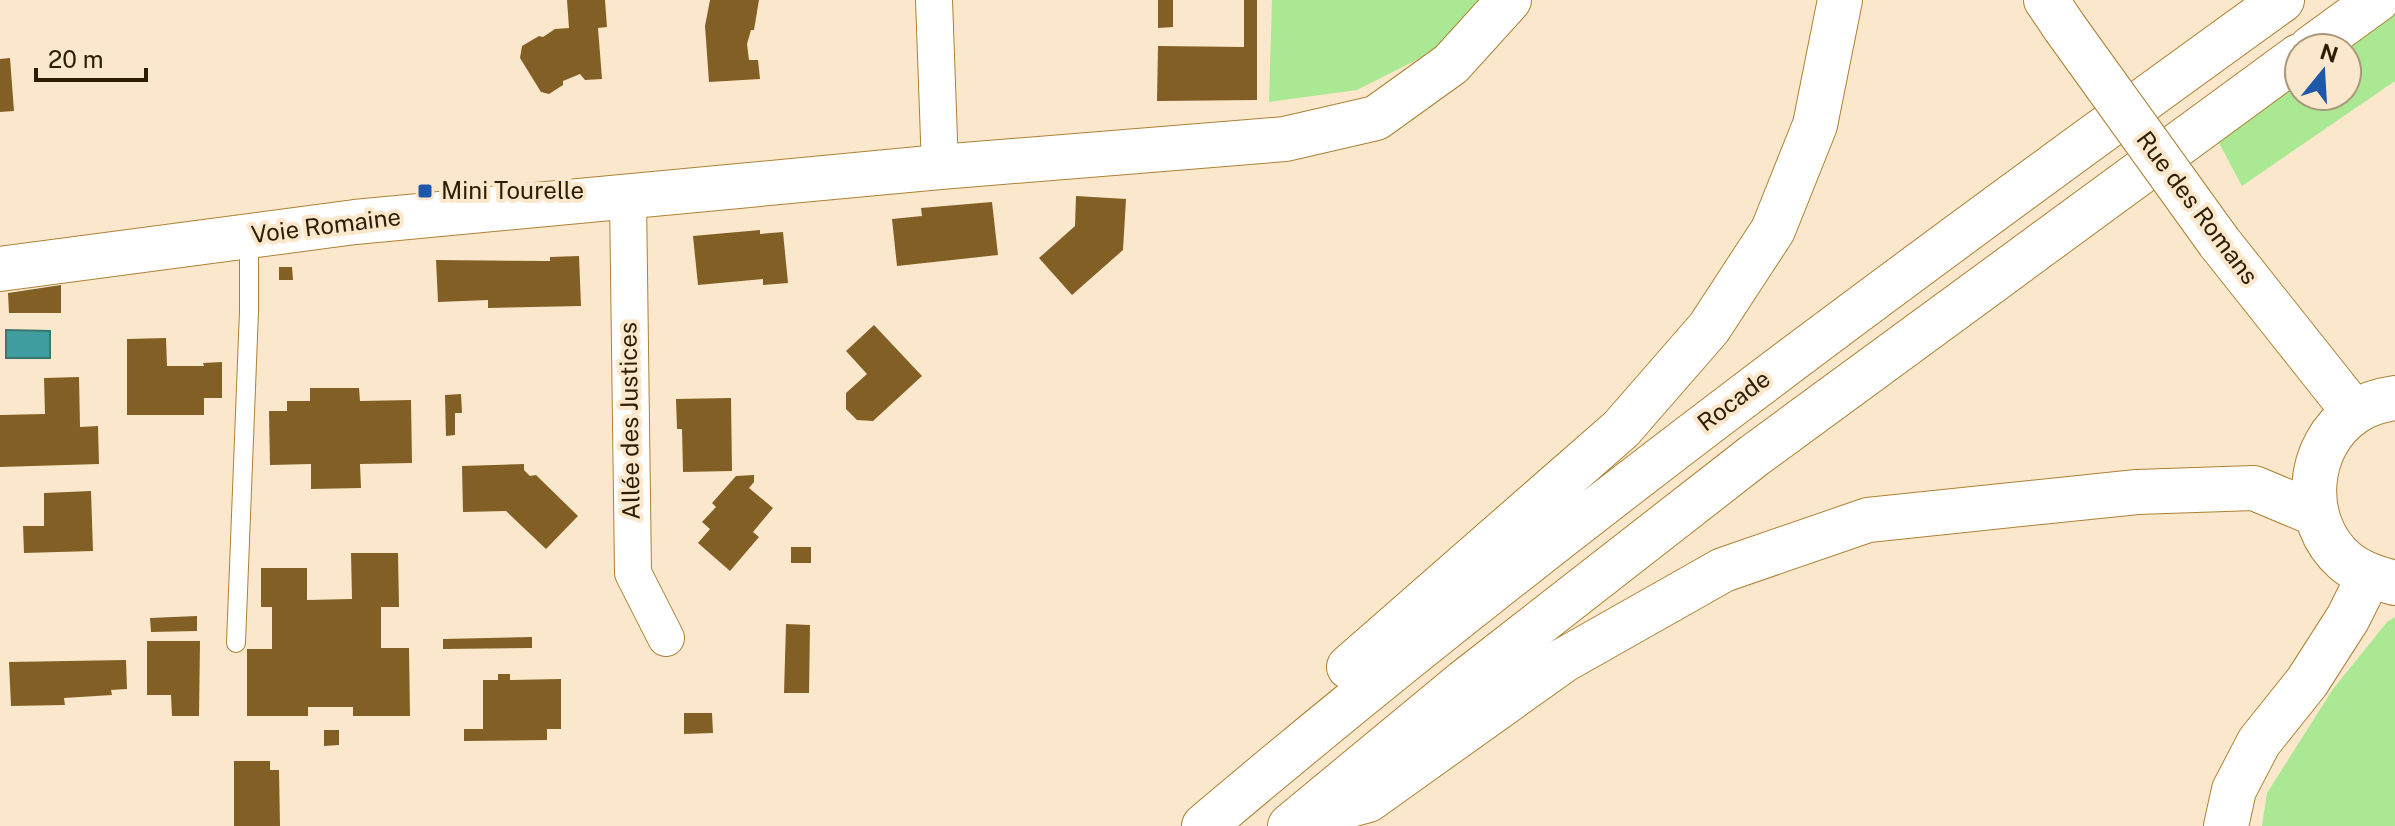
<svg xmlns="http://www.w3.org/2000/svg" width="2395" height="826" viewBox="0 0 2395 826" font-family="'Public Sans',sans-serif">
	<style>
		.green { fill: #aae894; fill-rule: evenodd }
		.water { fill: #409da0; stroke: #3b7770; stroke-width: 2 }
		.building { fill: #826025 }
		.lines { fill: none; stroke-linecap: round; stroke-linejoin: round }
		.service-casing { stroke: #ad8134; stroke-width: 20 }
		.minor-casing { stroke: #ad8134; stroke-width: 38 }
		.tertiary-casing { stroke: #ad8134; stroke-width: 46 }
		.trunk-casing { stroke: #ad8134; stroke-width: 46 }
		.service { stroke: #fff; stroke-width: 18 }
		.minor { stroke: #fff; stroke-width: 36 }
		.tertiary { stroke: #fff; stroke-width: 44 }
		.trunk { stroke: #fff; stroke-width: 44 }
		.tertiary-bridge-casing { stroke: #ad8134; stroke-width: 46; stroke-linecap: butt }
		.tertiary-bridge { stroke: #fff; stroke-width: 44 }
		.poi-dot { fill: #1d58aa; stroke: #fbe8cc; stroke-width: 3 }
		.labels { text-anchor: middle; stroke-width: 8; stroke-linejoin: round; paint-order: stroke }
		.poi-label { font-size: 24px; fill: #2f1d00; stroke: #fbe8cc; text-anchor: start }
		.street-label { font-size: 24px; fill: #2f1d00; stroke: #fbe8cc }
	</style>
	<rect width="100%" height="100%" fill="#fbe8cc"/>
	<path class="green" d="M1272,0H1483L1448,44L1357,90L1269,102Z
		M2354,0H2395V81L2242,186L2203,113ZM2299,48H2347V96H2299Z
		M2395,617V826H2262L2267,793L2333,689L2387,622Z"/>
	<path class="water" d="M6,330L50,331V358H6Z"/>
	<path class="building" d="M567,0H605L607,27L598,28L602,79L585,80L580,74L563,81V85L549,94L541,92L520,58L522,46L539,36L543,37L555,29L569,28Z
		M710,0H759L754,30H751L747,44L749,60H758L760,79L709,82L705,26Z
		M1158,0H1173V27L1158,28Z
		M1244,0H1257V100L1157,101L1158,46L1244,47Z
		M10,58L14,111L0,112V59Z
		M1076,196L1126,199L1123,250L1072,295L1039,258L1075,226Z
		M992,202L998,255L897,266L892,219L922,216L921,208Z
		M760,230V234L783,232L788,283L763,285V279L698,285L693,236Z
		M579,256L581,306L488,308V300L438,302L436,260L550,261V257Z
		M279,267H292L293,280H279Z
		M61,285V313H9L8,293Z
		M874,325L922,376L873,421L857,420L846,409V393L867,374L846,351Z
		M166,338L167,366H204L203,363L222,362V398H204V415H127V339Z
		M79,377L80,427L98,426L99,464L0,467V415L45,414L44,378Z
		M310,388H359L360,401L411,400L412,463L360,464L361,488L311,489V464L270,465L269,411H287V401H310Z
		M461,394L462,413H455V435L446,436L445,395Z
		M731,398L732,471L683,472L682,429H677L676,399Z
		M524,464V470L530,476L536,475L578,516L546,549L506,511L463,512L462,466Z
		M754,475V482L749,488L773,508L753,532L759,537L730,571L698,543L710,529L702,522L716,507L712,503L736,476Z
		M91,491L93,551L24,553L23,526H44V493Z
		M791,547H811V563H791Z
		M351,553H398L399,607H381V648H409L410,716H353V707H308V716H247V649H272V607H261V568H307V600L352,599Z
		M197,616V631L151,632L150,618Z
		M786,624L810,625L809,693H784Z
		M532,637V648L443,649V639Z
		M147,641H200L199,716H172L171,695H147Z
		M126,660L127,689L111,690L112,695L64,698L65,705L11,706L9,662Z
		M498,674H510V680L561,679V729H547V740L464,741V729H483V680H498Z
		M684,713H712L713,733L684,734Z
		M324,730H339V745L324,746Z
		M234,761H270V770H279L280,826H234Z"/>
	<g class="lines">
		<defs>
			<path id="service" d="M236,643L249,311V235"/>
			<path id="minor" d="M934,0L940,167
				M628,197L633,573L666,638"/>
			<path id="tertiary" d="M2046,0L2065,28
				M2219,242L2354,412
				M0,269L355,222L940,167L1285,139L1376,118L1451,64L1509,0
				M2395,398C2381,400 2367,404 2355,412C2305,445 2300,522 2345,561C2359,573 2377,578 2395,583
				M2226,826L2234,790L2259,742L2307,682L2348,618L2369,576"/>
			<path id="trunk" d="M2311,48L2377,0
				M1349,667L1621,429L1709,328L1773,230L1815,125L1840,0
				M1325,812L1368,800L1564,660L1723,570L1868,520L2137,492L2254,488L2316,514
				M1204,826C1550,533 1915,265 2282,0
				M1290,826L1464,682L1755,455L2299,56"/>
		</defs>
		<use href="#service" class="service-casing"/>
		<use href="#minor" class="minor-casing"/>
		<use href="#tertiary" class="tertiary-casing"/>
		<use href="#trunk" class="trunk-casing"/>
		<use href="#service" class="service"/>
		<use href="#minor" class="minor"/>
		<use href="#tertiary" class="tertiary"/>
		<use href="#trunk" class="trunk"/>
		<defs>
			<path id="tertiary-bridge" d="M2065,28L2219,242"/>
		</defs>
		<use href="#tertiary-bridge" class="tertiary-bridge-casing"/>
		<use href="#tertiary-bridge" class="tertiary-bridge"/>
	</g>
	<rect class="poi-dot" x="417" y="183" width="16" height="16" rx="4"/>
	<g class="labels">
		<g class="poi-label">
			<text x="441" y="199">Mini Tourelle</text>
		</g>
		<g class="street-label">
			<text transform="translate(2197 208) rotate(53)" y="8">Rue des Romans</text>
			<text transform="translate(326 226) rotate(-7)" y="8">Voie Romaine</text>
			<text transform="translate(1734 401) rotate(-37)" y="8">Rocade</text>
			<text transform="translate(630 421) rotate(-91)" y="8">Allée des Justices</text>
		</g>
	</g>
	<g transform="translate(2323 72) rotate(18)"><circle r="38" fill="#fbe8cc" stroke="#a9977a" stroke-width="2"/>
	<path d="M0-6L14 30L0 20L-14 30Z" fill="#1d58aa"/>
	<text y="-12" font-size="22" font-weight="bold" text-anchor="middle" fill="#2f1d00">N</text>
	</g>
	<path d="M36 68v12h110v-12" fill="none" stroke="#2f1d00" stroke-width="4"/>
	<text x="48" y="68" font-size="24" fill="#2f1d00" stroke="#fbe8cc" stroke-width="6" paint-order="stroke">20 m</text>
</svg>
